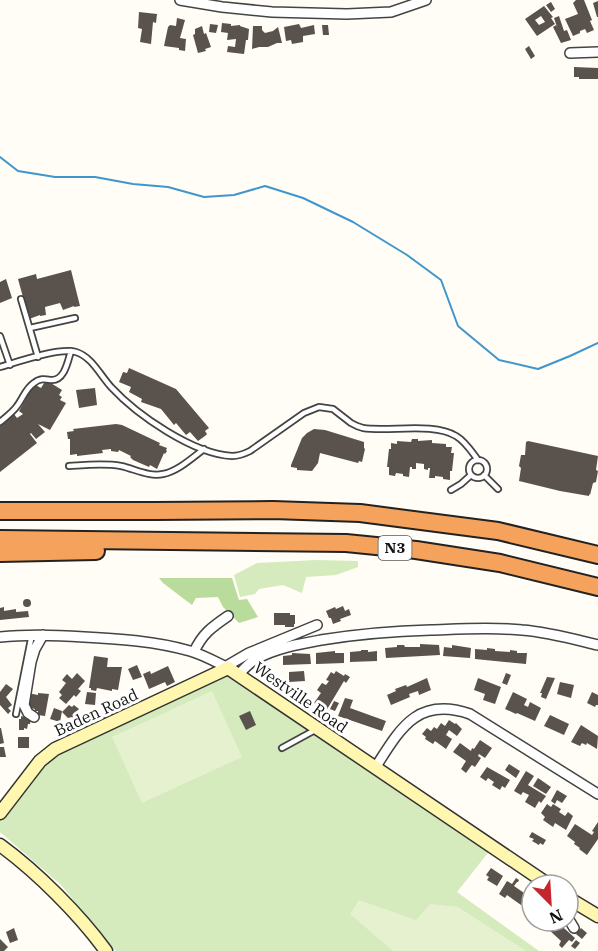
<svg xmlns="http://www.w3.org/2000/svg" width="598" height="951" viewBox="0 0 598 951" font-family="'IBM Plex Serif',serif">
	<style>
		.green { fill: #d5ebbd }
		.forest { fill: #b9dc9c }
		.pitch { fill: #e6f2cf }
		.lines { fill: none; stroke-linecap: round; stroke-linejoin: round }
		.stream { stroke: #3f96cf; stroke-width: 2 }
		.building { fill: #5a524d; fill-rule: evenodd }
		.lane-casing { stroke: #444; stroke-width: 8 }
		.street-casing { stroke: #444; stroke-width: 12 }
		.secondary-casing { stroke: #333; stroke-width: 15 }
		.highway-casing { stroke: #222; stroke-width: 20 }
		.lane { stroke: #fff; stroke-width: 4.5 }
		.street { stroke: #fff; stroke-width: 9 }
		.secondary { stroke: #fff6b0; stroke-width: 12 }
		.highway { stroke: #f5a25d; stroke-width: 16 }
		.labels { text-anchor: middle; stroke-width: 6; stroke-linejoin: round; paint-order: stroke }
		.shield { fill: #fff; stroke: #585858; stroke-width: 1.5 }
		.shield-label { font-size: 15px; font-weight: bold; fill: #111 }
		.street-label { font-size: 16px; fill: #111; stroke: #fff }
	</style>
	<rect width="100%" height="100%" fill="#fffdf5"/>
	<path class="green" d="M317,560L358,561V567L336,575L306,577L302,593L283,585L259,589L255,594L240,597L234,575L257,563Z
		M229,670L491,849L457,892L539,951H116L61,885L0,832V814L40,762Z"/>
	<path class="forest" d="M159,578H232L239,600L247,599L258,617L239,623L223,607L218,597L196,598L192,605L163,583Z"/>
	<path class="pitch" d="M212,691L242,757L142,803L112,737Z
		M359,900L416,920L430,904L458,907L526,951H393L350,914Z"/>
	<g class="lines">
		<path class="stream" d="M0,157L18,171L55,177H95L133,184L168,187L204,197L234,195L265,186L303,198L353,222L407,255L441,280L458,326L499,360L538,369L570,356L598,343"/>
	</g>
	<path class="building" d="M576,0H584L592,20L590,21L594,30L587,33L585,29L580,31V33L573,36L565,19L578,14L573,3Z
		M598,1V17H597L593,3Z
		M551,2L555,9L551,12L546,5Z
		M544,6L553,17L551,18L555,24L537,36L525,19ZM541,16L545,22L539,25L535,20Z
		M139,12L157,14L156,23L153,22L151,44L140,42L142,29L138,28Z
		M559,16L564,31L567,30L571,40L561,43L553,27L556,25L557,27L554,18Z
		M177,18L185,20L180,38L186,39L185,51L179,50V48L164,46L168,27L170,25L176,26Z
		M222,23L231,24V26L240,25V26L249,29L248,40H246L244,54L227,52L228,46L235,47L236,39L227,40L228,33L221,32Z
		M210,24L218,25L216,33L209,32Z
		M299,24L301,28L314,25L315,34L303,36V42L292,44L291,40L286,41L284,27Z
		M322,25H328L329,35H323Z
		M202,26L204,34L206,33L211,47L205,49L206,51L198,53L193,35L195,34V29Z
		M253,26H262V30L265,33L273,31L278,27L282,43H277L268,47H259L252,49Z
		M529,46L535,56L531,59L525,49Z
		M574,67L598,68V79H579V77H574Z
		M71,270L80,306L74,307V306L63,310L60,303L45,307L46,315L40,316V315L29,319L18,279L36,274L37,279Z
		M6,279L12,298L0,303V282Z
		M129,368L176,389L209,428L205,431L207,434L205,436L198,441L190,432L186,435L176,423L174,425L161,409L141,402L142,399L129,392L131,387L119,382L123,372L127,373Z
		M46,380L62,390L59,395L62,397L60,400L66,403L50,430L38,424L45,432L36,439L31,433L30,434L37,443L0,472V426L14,414L17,418L23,414L19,411L34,384L41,388Z
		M95,388L97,405L79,408L76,390Z
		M116,424L122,425L160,443L159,445L167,448L166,450L167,451L165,454L164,453L157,469L150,465L149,467L133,460L130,457L131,456L119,450L118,452L111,451V449L102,450L103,453L77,456V454L70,455V439H68L67,432L74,431L73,429Z
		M314,429L325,430L364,442V448L365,449L362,462L359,461L358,463L320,453L318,463L312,471L297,470V468L291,467V465L302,438L307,433Z
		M412,439H418V441L432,440V443L446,444V447H452L451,453H454L452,471H450V480L443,479V477L435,476V478H429L430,468H428V470L424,469V464L416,463V469H412V467H410L409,477L403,476V474L396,473L395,476L389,475V467H387L389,449H391V443L397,444V441L411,442Z
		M528,441L598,456L596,470L598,471L596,482L593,483L590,495L589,494V496L560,491L519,481L521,468L519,466L521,455H525L526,442Z
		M23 603a4 4 0 1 1 8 0a4 4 0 1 1-8 0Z
		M343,606L345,611L349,609L351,615L340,619L341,621L333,624L331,618H329L326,611L335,607L336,609Z
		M4,607V611L16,609V612L28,611L29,617L0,620V608Z
		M274,613H290V615H295V624H294V627H285V625H274Z
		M420,644L439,645L440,655L386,658L385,648L397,647V645H404L405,647H420Z
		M452,645L471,648L470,658L443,656L444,647L452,648Z
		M487,648L495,649V651L510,652V650L517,651V653H527L526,664L475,659V649L487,650Z
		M361,650H368V652L377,651V661L350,662V652L361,651Z
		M335,651V653H344V663L316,664V653Z
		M292,653L310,654L311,664L283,665V656L292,655Z
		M94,656L108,658L107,667H122L118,690L112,689V691L97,688L96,691L91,690V688H89Z
		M137,665L142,677L133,680L128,669Z
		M168,666L175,682L167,686L165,682L149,689L143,674L150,671L151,674Z
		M304,671L305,681L289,682V672Z
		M336,671L344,676L345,674L350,677L346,683L344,681L326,711L314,703L321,693L317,690L322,683L326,685L329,681L326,680L331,672L334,674Z
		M77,673L85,681L78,689L81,691L76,697L74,695L66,704L59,698L62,695L59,692L66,683L62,680L67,674L72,679Z
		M506,673L511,675L507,685L502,683Z
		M547,677L555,678L546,699L541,697L542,693H540Z
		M427,678L431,690L419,695L418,691L409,694L410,697L391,705L387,695L396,691L395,689L406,685L407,687Z
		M478,678L501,687L495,704L483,700L485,694L474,690Z
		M560,682L574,685L571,698L557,694Z
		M6,684L13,689L6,697L12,705L8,708L11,711L8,714L0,705V692Z
		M87,692L96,693L95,705L85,704Z
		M513,692L527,699L524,705L528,707L530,702L541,708L535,721L517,713L516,714L505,709Z
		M592,692L598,695V705H596L595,707L587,703Z
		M28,693L38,695V693L49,694L45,716L38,715V711H34L35,709L26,707Z
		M345,698L353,700L350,708L386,721L382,731L338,716Z
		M334,701L339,703L335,711L330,709Z
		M69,705L72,707L74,705L79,709L75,713L78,715L74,719L72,717L68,718L62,712Z
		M118,705V714L101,720V714L104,712L105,707Z
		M54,708L62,711L60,722L50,719Z
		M250,711L256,725L246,730L239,716Z
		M550,715L569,724L564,735L544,726Z
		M21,716L31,719L30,724H28L27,729L24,728V730H19V719H21Z
		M449,720L455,724L456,723L462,729L457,736L449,730L446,735L452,739L446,749L435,741L433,744L425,739L426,737L422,734L427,728L431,731L434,727L437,729L441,723L445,726Z
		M581,725L598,736L597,749L587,743L586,745L582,743L580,746L571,742Z
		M0,728H1L4,743L0,744Z
		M18,737H29V748H18Z
		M480,740L492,748L485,758L479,754L478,756L481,758L475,767L472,765L471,766L466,773L461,769L466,761L453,752L460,743L471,751L472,748L474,749Z
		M0,747H4L6,757H0Z
		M509,764L520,771L516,778L505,770Z
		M487,767L510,780L505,788L502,786L500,790L492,785L494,782L488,778L486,781L480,777Z
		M526,771L534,776L528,785L546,796L541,803L539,801L535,808L525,802L529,795L523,792L521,795L514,791Z
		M538,778L551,787L546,794L533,786Z
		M557,790L567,796L562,803L557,800L555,804L551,801Z
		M547,804L551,807L553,804L561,809L559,812L565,816L568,812L573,816L566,830L555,823L553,827L543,820L545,817L541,813Z
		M598,822V839L587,855L579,849L580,848L574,844L575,842L567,836L575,824L592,835L594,832L592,831Z
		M532,832L546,840L543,845L540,843L539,845L532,841L534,839L529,837Z
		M491,868L503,876L497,886L487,880L489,877L486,875Z
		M516,878L519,880L518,882H517L514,886L527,895L521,905L507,895L505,898L499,894L507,881L512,884Z
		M553,921L565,929L575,938L572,942L569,940L562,948L559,945L561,941L547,928Z
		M14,928L18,940L10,943L6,932Z
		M581,928L587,933L582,939L576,934Z
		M0,939L8,947L4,951H0Z
		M576,940L580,943L575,949L571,946Z"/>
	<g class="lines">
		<defs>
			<path id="lane" d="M21,299L38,357
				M30,328L75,318
				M0,336L10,365
				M0,367C17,362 60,347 76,352C92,357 100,375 111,387C137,415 193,454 232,456C239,456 244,454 250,451L304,413L319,407L333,409L351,423L357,426L363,428C389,432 434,422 456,436C465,441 472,452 478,460
				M0,422C6,417 13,412 17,406C23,398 26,388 34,383C40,378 45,379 51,380C65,381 68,360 71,351
				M469 469a9 9 0 1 1 18 0a9 9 0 1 1-18 0Z
				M69,466C86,465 104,463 121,466C135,469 149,477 163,474C178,471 192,458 204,449
				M484,475L498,489
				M451,490L461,484L471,475
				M16,714L32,634
				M282,748L315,730"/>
			<path id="street" d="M180,0L222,7L272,12L347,14L391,12L426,0
				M570,53L598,52
				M0,637C28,634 56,635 84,637C120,639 155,641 190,651C204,655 216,662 228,668
				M194,652C202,634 212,627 228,616
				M225,667L249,653L317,625
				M239,674C244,669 249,663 256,659C276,648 299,644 321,640C358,634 394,631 431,630C461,629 492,627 522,630C548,632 573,639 598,645
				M34,717L28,713L24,705L31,662L35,649L43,635
				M375,768C400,729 417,696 470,714L598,794
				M568,918L574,928"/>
			<path id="secondary" d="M0,813L40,761L55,749L228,668L549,885
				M0,845C37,872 79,914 106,951
				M568,898L598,916"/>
			<path id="highway" d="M0,511H154L273,510L360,513L498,531L598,555
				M0,539L346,543L416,550L500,563L598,587
				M0,553L96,551"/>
		</defs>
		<use href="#lane" class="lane-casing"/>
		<use href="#street" class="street-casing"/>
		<use href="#secondary" class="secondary-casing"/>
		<use href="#highway" class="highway-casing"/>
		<use href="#lane" class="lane"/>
		<use href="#street" class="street"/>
		<use href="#secondary" class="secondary"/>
		<use href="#highway" class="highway"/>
	</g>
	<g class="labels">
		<rect class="shield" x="378.5" y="536" width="33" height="24" rx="4.5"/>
		<g class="shield-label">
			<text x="395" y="553">N3</text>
		</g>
		<g class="street-label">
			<text transform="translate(301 697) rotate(35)" y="6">Westville Road</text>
			<text transform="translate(96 712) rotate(-25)" y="6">Baden Road</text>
		</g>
	</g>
	<g transform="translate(550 903) rotate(156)"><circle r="28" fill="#ffffff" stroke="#a0a0a0" stroke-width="1.5"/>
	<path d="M0-4.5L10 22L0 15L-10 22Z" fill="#c4262e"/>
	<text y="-9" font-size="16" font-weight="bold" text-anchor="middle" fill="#111111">N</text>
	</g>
</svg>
